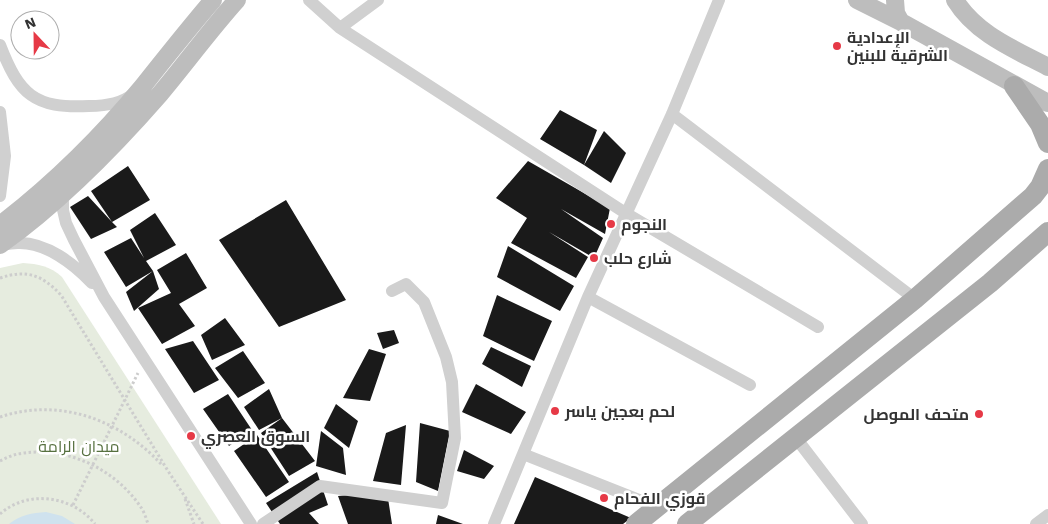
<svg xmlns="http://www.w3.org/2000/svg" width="1048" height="524" viewBox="0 0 1048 524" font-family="'Work Sans',Cairo,sans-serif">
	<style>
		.green { fill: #e6ecdf }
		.water { fill: #cfe2ee }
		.building { fill: #1a1a1a }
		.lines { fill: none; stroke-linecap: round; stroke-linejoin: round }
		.path { stroke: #cdcdcd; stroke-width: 3; stroke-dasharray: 2.5 2.5; stroke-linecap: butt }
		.minor { stroke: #d0d0d0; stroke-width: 12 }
		.secondary { stroke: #bdbdbd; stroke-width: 18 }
		.primary { stroke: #ababab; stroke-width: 20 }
		.poi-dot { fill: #e63946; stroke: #fff; stroke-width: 2 }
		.labels { text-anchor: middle; stroke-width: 5; stroke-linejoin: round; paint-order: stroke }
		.poi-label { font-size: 16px; font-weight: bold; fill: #333; stroke: #fff; text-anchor: start }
		.park-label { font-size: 16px; fill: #56703f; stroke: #fff }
	</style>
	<rect width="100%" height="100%" fill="#fff"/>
	<path class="green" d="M23,263C38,264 50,266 62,277L221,524H0V268Z"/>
	<path class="water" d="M46,512L62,516L75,524H9C20,515 32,513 46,512Z"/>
	<path class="building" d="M560,110L597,130L584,165L540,139Z
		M604,131L626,153L611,183L584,165Z
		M528,161L610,208L605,234L561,209L603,238L594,258L549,232L588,257L576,278L511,243L527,218L496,198Z
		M128,166L150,200L112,222L117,227L91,239L70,207L88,196L112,222L91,191Z
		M286,200L346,300L279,327L219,240Z
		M155,213L176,245L146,261L153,271L159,289L134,311L126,292L153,271L126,287L104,252L131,238L144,258L130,230Z
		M508,246L574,286L560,311L497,277Z
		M186,253L207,288L179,304L195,326L162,344L138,308L171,293L157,270Z
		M497,295L552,321L534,361L483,336Z
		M225,318L245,345L212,360L201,335Z
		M394,330L399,343L383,349L377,333Z
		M193,341L219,380L194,393L165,349Z
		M491,347L531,366L522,387L482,364Z
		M369,349L386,354L370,401L343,398Z
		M243,351L265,383L238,398L215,368Z
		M476,384L526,412L511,434L462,412Z
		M269,389L282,418L259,430L244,407Z
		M228,394L252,430L229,446L203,409Z
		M336,404L358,421L349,448L324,428Z
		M282,418L315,461L289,476L261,433Z
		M420,423L450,431L438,491L416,482Z
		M406,425L401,485L373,481L386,433Z
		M321,431L343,448L346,475L316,466Z
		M257,435L289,482L266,497L234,451Z
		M464,450L494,466L484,479L457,471Z
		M317,472L328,505L309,513L319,524H280L266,503Z
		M535,477L631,518L623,524H514Z
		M387,492L392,524H348L338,496Z
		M438,515L463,524H436Z"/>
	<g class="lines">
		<path class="path" d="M0,278C27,269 42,275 61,295L168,471L203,524
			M0,417C60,397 121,420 162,465
			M0,461C6,458 12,455 18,454C65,445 114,468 140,506C144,511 146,518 148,524
			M185,499L194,524
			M73,505L138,373
			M0,514C28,489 73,496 95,524"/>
		<path class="minor" d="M309,0L340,28L627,214L818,327
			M340,28L378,0
			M0,45C19,94 34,109 89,106C103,106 121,104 133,94
			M0,112L5,156L0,196
			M672,114L915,299
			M63,193V210L66,223L74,240L104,297L251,524
			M2,245C7,244 13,243 18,243C46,242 74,264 92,283
			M588,297L750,385
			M796,438L862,524
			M523,454L657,507
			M263,524L320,486L442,503L455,438L452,382L446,357L424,302L406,284L392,291
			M494,524L588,297L672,114L719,0
			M1036,524L1048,515"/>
		<path class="secondary" d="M857,0L901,22L1048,103
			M895,0L896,13L901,22
			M955,0C976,34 1014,49 1048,67
			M0,225C52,185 101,137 143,86C166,57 189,28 213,0
			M0,245C59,203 112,149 160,94C186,63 210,30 237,0"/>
		<path class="primary" d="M1014,86L1040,124L1048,143
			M636,524L915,299L1033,196L1040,187L1048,169
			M687,524L990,283L1048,232"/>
	</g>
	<g class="poi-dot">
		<circle cx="837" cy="46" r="5"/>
		<circle cx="611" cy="224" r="5"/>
		<circle cx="594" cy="258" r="5"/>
		<circle cx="555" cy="411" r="5"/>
		<circle cx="979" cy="414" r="5"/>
		<circle cx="191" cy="436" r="5"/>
		<circle cx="604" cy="498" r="5"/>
	</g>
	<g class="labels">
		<g class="poi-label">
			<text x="847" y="43">الإعدادية<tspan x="847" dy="18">الشرقية للبنين</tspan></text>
			<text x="621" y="230">النجوم</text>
			<text x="604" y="264">شارع حلب</text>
			<text x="565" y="417">لحم بعجين ياسر</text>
			<text x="969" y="420" text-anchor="end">متحف الموصل</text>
			<text x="201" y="442">السوق العصري</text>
			<text x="614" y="504">قوزي الفحام</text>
		</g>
		<g class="park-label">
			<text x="79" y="452">ميدان الرامة</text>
		</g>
	</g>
	<g transform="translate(35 35) rotate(338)"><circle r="24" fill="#ffffff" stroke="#adadad"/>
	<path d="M0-4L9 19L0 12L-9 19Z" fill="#e63946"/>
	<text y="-8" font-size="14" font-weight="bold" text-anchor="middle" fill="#333333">N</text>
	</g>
</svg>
